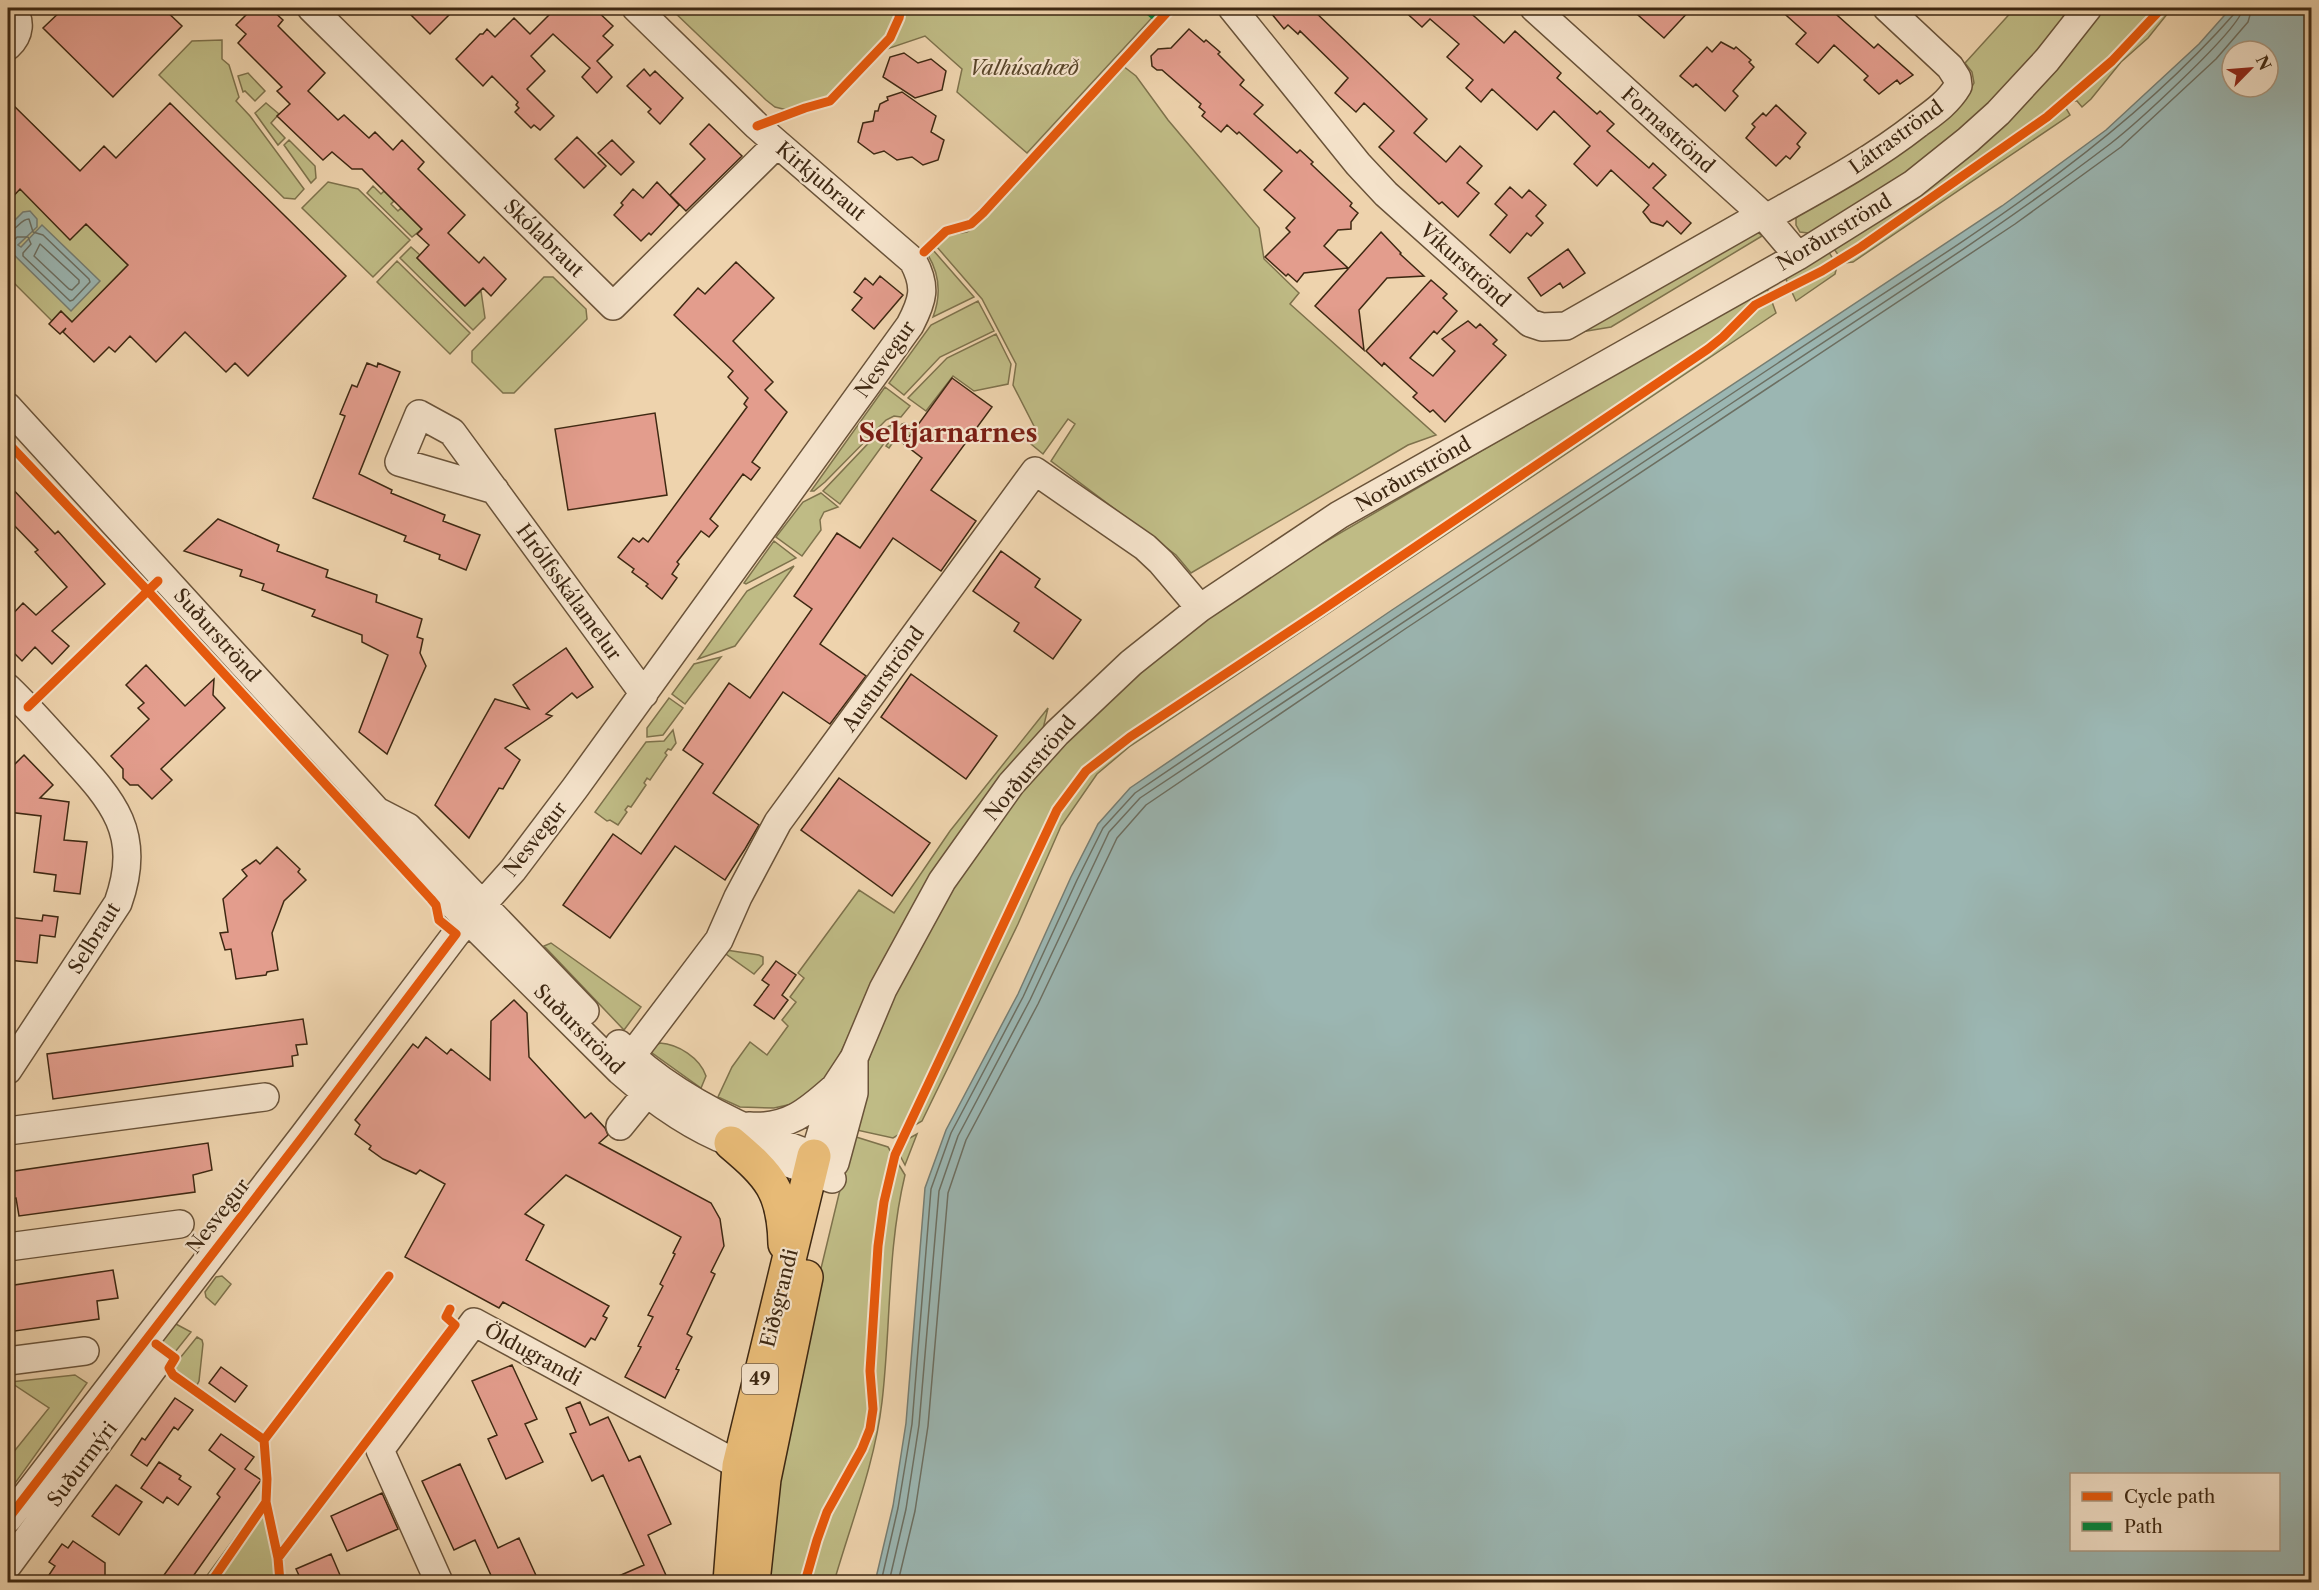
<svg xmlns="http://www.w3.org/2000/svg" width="2319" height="1590" viewBox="0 0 2319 1590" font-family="'Libre Caslon Text',serif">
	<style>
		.green { fill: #bfbb85; stroke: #7e724c; stroke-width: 1.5 }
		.water { fill: #9bb6b2; stroke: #767d72; stroke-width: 1.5; fill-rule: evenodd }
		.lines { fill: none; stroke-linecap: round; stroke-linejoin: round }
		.shore { stroke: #6c6f62; stroke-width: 1.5 }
		.building { fill: #e39d8d; stroke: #3e2812; stroke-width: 1.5 }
		.minor-casing { stroke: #6a5339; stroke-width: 30 }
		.major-casing { stroke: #3e2812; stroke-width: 36 }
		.minor { stroke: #f4e2ca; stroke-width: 27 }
		.major { stroke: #e7ba76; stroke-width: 33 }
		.quiet { stroke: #00873e; stroke-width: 8; stroke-dasharray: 15 8; stroke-linecap: butt }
		.cycleway-casing { stroke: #f4e2ca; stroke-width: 13 }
		.cycleway { stroke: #e8590c; stroke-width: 9 }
		.labels { text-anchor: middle; stroke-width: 4.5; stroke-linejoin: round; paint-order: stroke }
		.shield { fill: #f4e2ca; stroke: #756049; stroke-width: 1.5 }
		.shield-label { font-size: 18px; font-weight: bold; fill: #3e2812 }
		.park-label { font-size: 20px; font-style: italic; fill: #584529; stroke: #f4e2ca }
		.street-label { font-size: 20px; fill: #3e2812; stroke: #f4e2ca }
		.district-label { font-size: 26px; font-weight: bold; fill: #7a1f14; stroke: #f4e2ca }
	</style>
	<rect width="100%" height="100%" fill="#eed3ad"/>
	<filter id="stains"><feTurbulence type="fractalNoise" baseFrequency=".00333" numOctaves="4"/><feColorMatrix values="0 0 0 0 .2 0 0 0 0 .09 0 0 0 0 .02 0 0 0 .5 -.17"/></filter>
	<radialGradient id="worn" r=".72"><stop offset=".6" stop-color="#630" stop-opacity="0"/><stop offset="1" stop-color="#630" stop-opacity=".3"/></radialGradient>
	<path class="green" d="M670,8H1161L1027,153L957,92L962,69L925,36L884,50L878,44L829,98L791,111L775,107L766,100Z
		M2015,8H2077L2000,96L1933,155L1815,231L1808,233L1800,232L1796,225V218L1799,215L1937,123L1965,100L1974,83L1972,72L1965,63Z
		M2101,8H2172L2148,38L2121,62L2091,99L2082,107L2077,101H2072L2066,108L2070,115L1853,262L1844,263L1834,249L1929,185L2082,35Z
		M222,40V59L229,65L239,97L236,101L250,116L304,189L295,199L284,198L159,75L192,41Z
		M1123,66L1136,76L1168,120L1259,228L1264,259L1299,293L1290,304L1436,435L1408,445L1191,573L1176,555L1051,461L1075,424L1068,419L1043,454L1031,444L1037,432L1013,385L1016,364L982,299L937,247L948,235L967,232L979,224Z
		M248,73L265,91L255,101L245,91L243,92L238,76Z
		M266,103L279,114L271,123L285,138L278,145L255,113Z
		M32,124L80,171L57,195L128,265L72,322L61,311L52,321L8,277V149Z
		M289,140L315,166L316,178L311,183L284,145Z
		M328,182L358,189L410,240L373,277L302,208Z
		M373,186L381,194L384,191L394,201L391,204L398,211L401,208L422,229L412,237L367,193Z
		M1758,232L1762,236L1611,327L1581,332Z
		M411,247L420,255L417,258L465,306L481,291L485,318L473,330L400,258Z
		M933,250L974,297L933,317C941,296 940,275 928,255Z
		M1829,252L1837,266L1835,274L1796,301L1784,275Z
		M397,261L470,333L450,354L377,282Z
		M544,277H553L586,309L587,319L514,393H503L472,362V351Z
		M1767,288L1776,313L1129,747L1097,774L1061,826L1018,924L922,1121L893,1138L852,1129L865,1071L883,1016L961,869L1046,761L1158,653L1263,578L1603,380Z
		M978,301L994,331L940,357L904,395L889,383L931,325Z
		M996,334L1011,364L1008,384L974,391L953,376L926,411L908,398L947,358Z
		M885,387L910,406L901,417L894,416L886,420L825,482L814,491H811Z
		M905,423L914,430L904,444L896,438L889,448L886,446L902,424Z
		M892,425L894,426L893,431L840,504L823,491L882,429Z
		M821,493L838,507L824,512L820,520L821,530L802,556L776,537L803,502Z
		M774,541L796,558L746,584L744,583Z
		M794,566L735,646L698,659L747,591Z
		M721,657L685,704L672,694L694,664Z
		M669,698L683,708L663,735L647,737V728Z
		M1048,708L1043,729L897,936L823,1089L792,1104L774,1108L740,1107L718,1097L732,1067L750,1042L767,1055L788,1026L782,1020L796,1002L790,997L804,978L798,973L859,890L894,913L950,831Z
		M673,730L676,743L671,750L668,749L665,753L667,755L650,780L647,778L644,783L646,785L631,807L628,806L625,810L627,812L618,825L610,820L607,821L595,812L646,742L664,741Z
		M551,943L641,1007L624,1030L544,946Z
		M726,950L759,955L763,957V964L754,974L726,954Z
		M660,1043C678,1044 700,1058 706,1076L701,1088L648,1050Z
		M917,1134L905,1165L895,1146Z
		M853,1136L888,1147L905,1175C887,1250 891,1326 882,1402C875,1463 851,1523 834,1582H762L810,1314Z
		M222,1276L231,1284L215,1305L206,1297L205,1292L216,1277Z
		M174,1323L191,1332L175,1352L158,1341Z
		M197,1337L202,1340L203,1344L199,1381L196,1387C186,1381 174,1376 176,1363Z
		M75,1375L87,1383L8,1493V1459L49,1408L10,1382Z
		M266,1495L269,1498L284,1582H204L203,1581Z"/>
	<path class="water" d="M2231,8H2311V1582H875L893,1506L906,1423L925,1188L946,1130L1018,994L1071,877L1098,824L1130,788L1392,610L2002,206L2106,130L2199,44ZM2232,51H2268V87H2232ZM2072,1474H2278V1550H2072Z
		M30,211L37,219V227L18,245L21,247L42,225L100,281L71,311L8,249V227L23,212Z"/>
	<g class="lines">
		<path class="shore" d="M8,231C17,231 20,219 29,219L33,232L43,235L89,279L90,282L73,300L70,301L23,256V253L31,244L28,237H17L11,244L8,245
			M40,244L79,280V283L72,290L69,289L34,256Z
			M881,1582L898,1508L912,1424L931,1189L951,1133L1023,997L1077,880L1103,828L1135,793C1348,648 1563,506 1778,363C1936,257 2107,159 2234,14L2235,8
			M889,1582L906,1509L919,1425L939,1191L958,1136L1030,1000L1109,832L1140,798C1336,665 1534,534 1732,403C1859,318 1989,236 2110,144C2133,126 2240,30 2243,8
			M898,1582L915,1511L928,1426L948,1193L966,1140L1038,1004L1117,838L1146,805L1405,629L2015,224L2121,147L2216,59L2248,22L2252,8"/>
	</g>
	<path class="building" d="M64,8H163L182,26L113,97L43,28Z
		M253,8H270L283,20L278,26L325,73L308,91L338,120L344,115L369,138L375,132L393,150L402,140L424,162L418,169L465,215L448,233L479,263L484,257L506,279L491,296L483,288L465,306L417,258L429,245L417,234L422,229L362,169H352L332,152L323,160L277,116L290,104L277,91L282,87L238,43L246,34L236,25Z
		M404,8H456L430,34Z
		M556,8H594L613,26L603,36L613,45L597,61L612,77L597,93L582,77L590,68L553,34L531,56L545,71L527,89L554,116L540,130L534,125L531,128L515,112L519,108L516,105L518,102L492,76L483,86L456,59L480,34H483L487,29L495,37L514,18L530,34Z
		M1267,8H1311L1427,119L1414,133L1446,162L1460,146L1482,166L1467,183L1479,193L1458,217L1442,202L1439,204L1379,147L1394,131L1364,103L1356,112L1335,93L1348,78L1300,31L1298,34L1288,25L1284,29Z
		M1401,8H1465L1504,43L1515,31L1561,73L1557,78L1597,114L1600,111L1614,124L1607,131L1649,168L1653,163L1666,175L1653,188L1691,223L1681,234L1667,221L1663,226L1651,222L1643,212L1649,205L1611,170L1597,186L1574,164L1590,146L1554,111L1537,130L1492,89L1481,102L1466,88L1473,80L1447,57L1459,44L1430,19L1422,27Z
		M1630,8H1692L1664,38Z
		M1778,8H1829L1874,48L1878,44L1913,75L1900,84L1897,80L1879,94L1864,80L1868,76L1834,45L1818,63L1796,44L1806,33Z
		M1189,29L1204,42L1206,40L1220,52L1218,54L1244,80L1240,85L1263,105L1254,114L1297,153L1300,150L1313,162L1311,164L1352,203L1350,206L1358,213L1351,222V229L1338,230L1324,246L1348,268L1304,273L1297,282L1288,274L1286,276L1265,257L1290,232L1286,228L1295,218L1264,190L1282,171L1239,132L1237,134L1227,125L1221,132L1202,116L1205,112L1199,107L1201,104L1162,70H1157L1152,66L1151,56L1158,49L1171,48Z
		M1721,42L1734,49L1736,47L1751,60L1749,62L1754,67L1733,91L1738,96L1725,111L1696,84L1693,87L1680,76L1707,47L1712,52Z
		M904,53L918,63L931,59L946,71L942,90L915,98L883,77L890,57Z
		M644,69L650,76L655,71L683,98L660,124L648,112L651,109L627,86Z
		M902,92L936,116L931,132L944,140L938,160L923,165L912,157L897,160L884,151L874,154L858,142L863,123L873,121L875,111H878L880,104L888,100L887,97Z
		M8,100L80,171L104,146L116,158L170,103L346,276L248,376L235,363L226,372L185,332L156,362L130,336L115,352L109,347L94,362L63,332L66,328L60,334L49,324L61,311L72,322L128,265L86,224L70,240L20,189L8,202Z
		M1776,105L1806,133L1797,144L1800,147L1790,159L1786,156L1776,166L1746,138L1755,127L1752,124L1763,113L1766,116Z
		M709,124L742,156L686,211L670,195L705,159L690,144Z
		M577,137L606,166L584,188L555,159Z
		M612,140L634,162L621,175L598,153Z
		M657,182L679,205L651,235L649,233L641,241L614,215L623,205L621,203L633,189L643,198Z
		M1510,187L1522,198L1529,190L1546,205L1536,216L1543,223L1531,236L1527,233L1510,253L1490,235L1507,215L1495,204Z
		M1381,232L1401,253L1400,254L1424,276L1387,278L1359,310L1364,350L1315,306Z
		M1568,249L1585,273L1563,288L1560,283L1541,296L1528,278Z
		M736,262L774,298L733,341L773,382L765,390L787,412L752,462L760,468L751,480L743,474L710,519L718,526L709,537L701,531L677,562L679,564L672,574L677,578L662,599L646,586L648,584L632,572L634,569L618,557L633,538L639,542L643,538L648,542L747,407L744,404L748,398L728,377L733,371L674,315L698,288L705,294Z
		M880,276L903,295L874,329L852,310L862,298L854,292L865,278L873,285Z
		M1431,280L1447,294L1443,298L1457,311L1437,334L1434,331L1410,358L1433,376L1455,351L1442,339L1468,321L1476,328L1480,324L1497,340L1493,344L1506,355L1445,422L1433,410L1430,412L1413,397L1417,393L1384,363L1382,366L1366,351Z
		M367,363L377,367L378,363L400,372L359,474L392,490L391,493L445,515L443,521L480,535L466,570L439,559L440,555L404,541L406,536L313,498L345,416L340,414L352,385L357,387Z
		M952,378L992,407L931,490L976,521L941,571L893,538L820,644L866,676L830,724L783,692L713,793L759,825L745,849L725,880L675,846L610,938L563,905L613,834L641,854L703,764L683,750L729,683L750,698L812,609L794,596L837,533L860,548L922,458L904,444Z
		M655,413L667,495L568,510L555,429Z
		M8,484L55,534L58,531L105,584L52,631L69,646L52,664L35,647L22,661L8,647V619L23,603L36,615L67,587L35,552L38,550L8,519Z
		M218,519L279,545L277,551L328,570L326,577L377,595L376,602L422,619L417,637L423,639L420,653L426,666L387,754L359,732L388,655L362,642V635L312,616L315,610L262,590L264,584L240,576L242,570L184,551Z
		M1001,551L1040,579L1035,587L1081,620L1053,659L1014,631L1019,623L973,591Z
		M566,648L593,687L577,698L572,693L546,714L552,716L505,748L520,760L503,789L499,788L469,838L435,805L495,699L529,709L513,685Z
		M146,665L185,706L214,679L213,695L225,708L161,769L172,780L152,799L138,785H130L123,778V769L111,756L149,719L138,708L144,703L126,685Z
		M911,674L997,736L966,779L881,717Z
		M24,755L53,785L40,798L69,802L64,840L87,842L80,894L54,891L56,875L34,872L41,816L8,812V771Z
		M839,778L930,843L892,896L801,830Z
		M277,847L300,869L298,872L306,880L284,901L272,933L278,970L267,972L266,975L236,979L231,949L225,950L220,933L228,932L223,899L247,876L242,870L256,860L260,864Z
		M43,915L58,917L55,937L40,935L37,963L8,960V917L42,921Z
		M776,961L796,975L782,995L788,1000L774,1019L754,1005L769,985L762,980Z
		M514,1000L527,1013L529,1057L585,1118L591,1113L605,1128L608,1135L599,1143L711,1203L720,1219L724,1246L711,1272L715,1274L687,1334L692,1337L676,1369L679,1370L665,1398L625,1377L641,1347L638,1346L653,1317L648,1315L663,1286L660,1284L675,1254L673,1253L681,1237L566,1175L525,1214L544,1225L526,1260L609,1306L603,1316L607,1318L595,1340L591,1338L585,1347L503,1302L499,1308L405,1257L445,1184L420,1170L416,1174L383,1159L369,1149L371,1146L355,1134L360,1125L355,1120L413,1044L418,1048L426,1037L447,1054L451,1049L490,1080L491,1021Z
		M303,1019L307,1044L296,1045L298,1055L292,1056L293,1066L53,1099L47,1054Z
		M208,1143L212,1170L193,1175L195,1192L19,1216L16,1198L8,1199V1172Z
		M113,1270L118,1298L97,1301L99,1319L8,1332V1286Z
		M512,1365L537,1419L525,1424L543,1462L506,1479L488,1439L497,1435L472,1381Z
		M221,1367L247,1386L235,1402L209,1383Z
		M175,1398L193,1410L178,1430L174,1427L147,1466L131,1455L142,1438L145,1440Z
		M580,1402L590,1425L608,1417L629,1461L640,1456L671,1524L648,1535L669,1582H605L644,1565L603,1475L592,1481L570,1434L576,1432L566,1408Z
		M221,1434L254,1457L245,1469L261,1480L189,1582H159L220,1497L217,1494L235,1469L209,1450Z
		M159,1462L181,1476L179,1479L191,1487L178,1505L167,1497L163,1503L141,1488Z
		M460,1464L498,1548L519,1538L539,1582H494L475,1540L454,1550L422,1481Z
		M116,1485L142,1502L119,1535L92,1516Z
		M382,1493L398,1529L347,1551L331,1516Z
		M73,1541L105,1563V1582H60L49,1575L55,1566L49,1562L62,1544L68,1548Z
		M331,1554L343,1582H302L296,1569Z"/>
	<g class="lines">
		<defs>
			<path id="minor" d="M311,8L613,306L777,144
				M1232,8L1358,164L1386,194L1530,323L1542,327L1566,326L1761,215
				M1534,8L1766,218L1798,256
				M8,46C20,35 22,20 11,8
				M1766,218C1818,189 1871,161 1918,124C1933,113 1948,103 1958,86L1957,78L1950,67L1887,8
				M8,407L377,811L394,842L439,891L620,1071C653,1100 690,1127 732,1143C764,1156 799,1166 832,1179
				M495,490L399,462L419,414L452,432L644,694
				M8,688C29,708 48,730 68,752C113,801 143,833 118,903L8,1070
				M377,811L408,827L585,1011
				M619,1044C674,1100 761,1138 835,1163L854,1093V1058
				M620,1071L719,940L738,897L778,822L1035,471L1145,547L1161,562L1200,608
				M620,1126L646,1094
				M749,1126C788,1129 808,1111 835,1087
				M8,1131L265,1097
				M814,1156L835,1087L854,1058L883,989L942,881L1011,784L1057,733L1131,663L1200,608L1339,515L1798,256L1913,184L1968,140L1998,113L2047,60L2088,8
				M8,1247L180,1224
				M8,1361L85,1351
				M8,1519L304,1135L456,934L513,870L575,788L910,325C923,300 927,287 913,261L757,126L636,8
				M8,1565L157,1363
				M439,1582L380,1450L474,1322L757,1475"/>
			<path id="major" d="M731,1143C770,1176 784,1191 785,1244
				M730,1582L739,1466L814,1156
				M753,1582L764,1479L806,1277"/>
		</defs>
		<use href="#minor" class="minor-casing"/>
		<use href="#major" class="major-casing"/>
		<use href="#minor" class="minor"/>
		<use href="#major" class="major"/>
		<path class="quiet" d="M1145,8L1159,20"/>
		<defs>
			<path id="cycleway" d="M757,126L805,108L830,101L890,38L899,18L901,8
				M924,252L946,231L971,224L983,213L1171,8
				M8,443L148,591L431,899L436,905L439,920L456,934L304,1135L8,1519
				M28,707L158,581
				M156,1344L175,1358L169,1368L173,1375L264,1440L267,1479L266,1502L278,1558L280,1582
				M264,1440L389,1276
				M278,1558L455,1325L446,1317L450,1309
				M211,1582L266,1502
				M805,1582L817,1540L827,1512L862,1449L870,1429L873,1409L870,1371L878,1246L884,1202L895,1155L1057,810L1086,771L1130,737L1319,612L1708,349L1723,337L1755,305L1822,271L1861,247L2047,117L2112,61L2162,8"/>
		</defs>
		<use href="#cycleway" class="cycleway-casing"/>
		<use href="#cycleway" class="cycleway"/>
	</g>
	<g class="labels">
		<rect class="shield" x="742" y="1364" width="36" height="30" rx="4.5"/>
		<g class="shield-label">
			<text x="760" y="1385">49</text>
		</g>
		<g class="park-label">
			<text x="1024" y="75">Valhúsahæð</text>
		</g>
		<g class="street-label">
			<text transform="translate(1668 130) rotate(42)" y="7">Fornaströnd</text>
			<text transform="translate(1896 137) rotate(-36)" y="7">Látraströnd</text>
			<text transform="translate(821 181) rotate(40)" y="7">Kirkjubraut</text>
			<text transform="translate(1834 232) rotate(-31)" y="7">Norðurströnd</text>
			<text transform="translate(544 238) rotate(44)" y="7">Skólabraut</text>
			<text transform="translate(1465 265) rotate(42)" y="7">Víkurströnd</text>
			<text transform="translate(885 359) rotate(-55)" y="7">Nesvegur</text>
			<text transform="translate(1413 474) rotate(-30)" y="7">Norðurströnd</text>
			<text transform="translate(569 592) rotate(54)" y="7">Hrólfsskálamelur</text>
			<text transform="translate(217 635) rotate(48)" y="7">Suðurströnd</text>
			<text transform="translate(883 679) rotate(-54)" y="7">Austurströnd</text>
			<text transform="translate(1030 768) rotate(-50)" y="7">Norðurströnd</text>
			<text transform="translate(535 839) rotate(-52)" y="7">Nesvegur</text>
			<text transform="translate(94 938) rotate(-58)" y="7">Selbraut</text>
			<text transform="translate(579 1029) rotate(45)" y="7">Suðurströnd</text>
			<text transform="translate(218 1216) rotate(-52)" y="7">Nesvegur</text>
			<text transform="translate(779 1298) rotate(-76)" y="7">Eiðsgrandi</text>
			<text transform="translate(533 1354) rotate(29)" y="7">Öldugrandi</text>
			<text transform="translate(82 1464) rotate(-53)" y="7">Suðurmýri</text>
		</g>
		<g class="district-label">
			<text x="948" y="442">Seltjarnarnes</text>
		</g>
	</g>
	<rect width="2319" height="1590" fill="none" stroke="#eed3ad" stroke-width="30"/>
	<rect x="9" y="9" width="2301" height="1572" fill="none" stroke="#3e2812" stroke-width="3"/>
	<rect x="15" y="15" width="2289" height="1560" fill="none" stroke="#3e2812" stroke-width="1.5"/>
	<rect x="2070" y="1473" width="210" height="78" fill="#f4e2ca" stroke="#ab9880" stroke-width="1.5"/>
	<rect x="2082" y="1492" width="30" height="9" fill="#e8590c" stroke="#ab9880" stroke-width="1.5"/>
	<text x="2124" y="1503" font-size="18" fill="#3e2812">Cycle path</text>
	<rect x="2082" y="1522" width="30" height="9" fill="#00873e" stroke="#ab9880" stroke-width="1.5"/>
	<text x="2124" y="1533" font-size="18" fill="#3e2812">Path</text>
	<g transform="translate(2250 69) rotate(65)"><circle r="28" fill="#f4e2ca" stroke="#ab9880" stroke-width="1.5"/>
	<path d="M0-4.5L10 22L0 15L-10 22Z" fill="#8f2418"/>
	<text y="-9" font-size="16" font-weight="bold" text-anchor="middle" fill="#3e2812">N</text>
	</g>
	<rect width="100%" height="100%" filter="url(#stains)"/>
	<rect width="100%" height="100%" fill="url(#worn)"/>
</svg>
